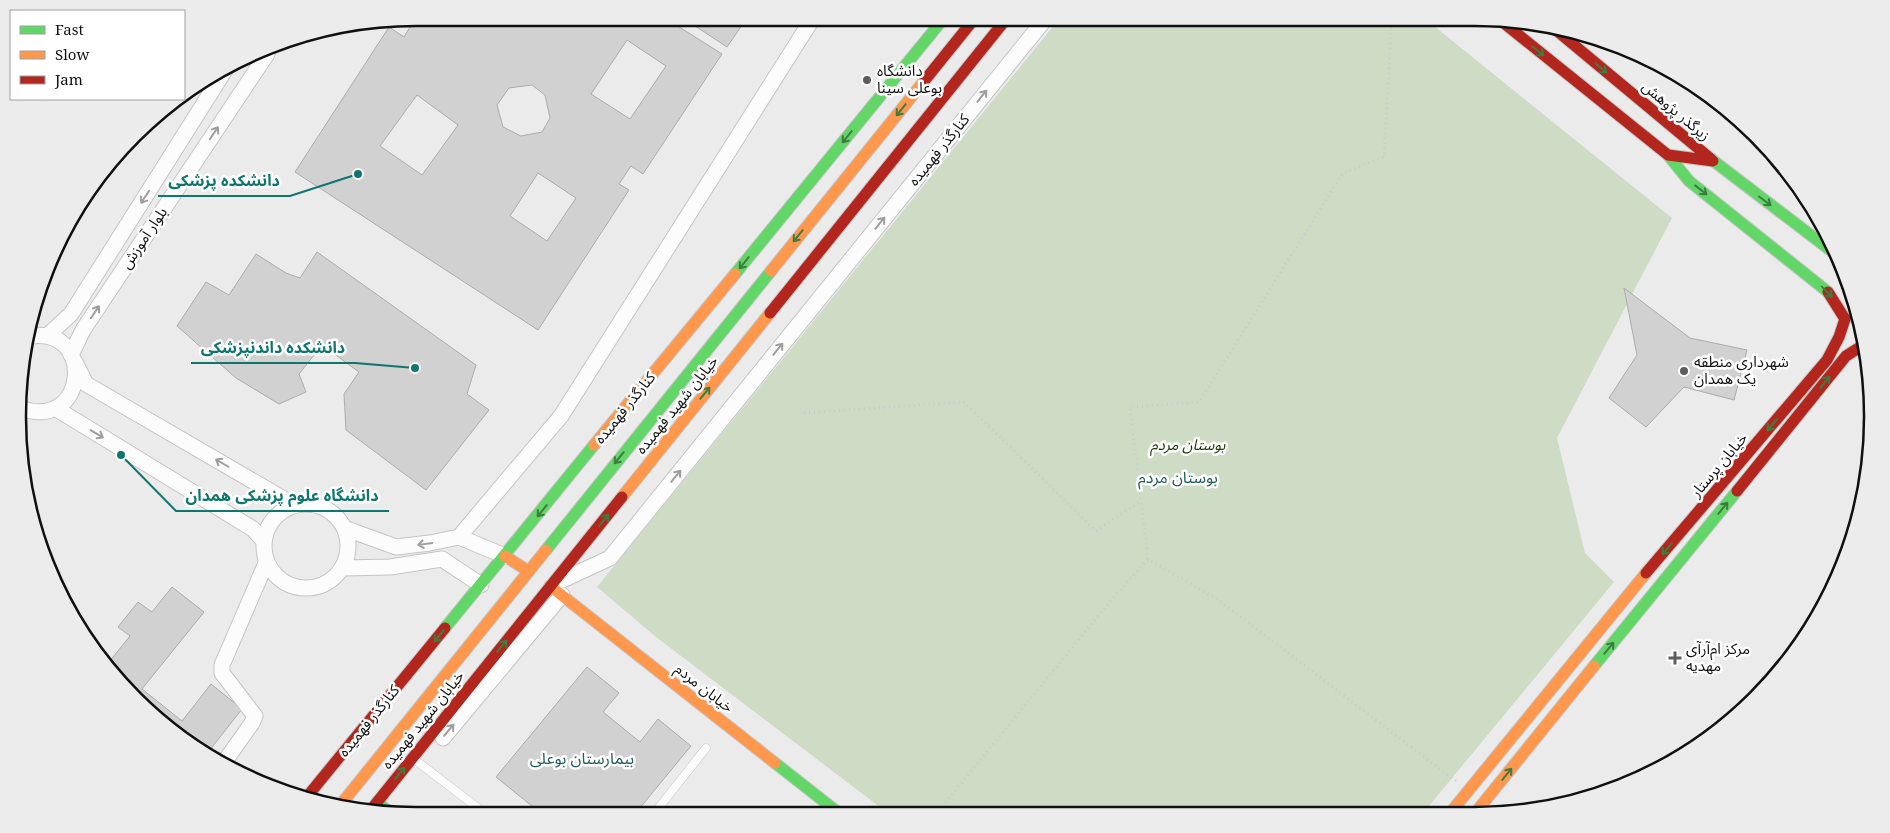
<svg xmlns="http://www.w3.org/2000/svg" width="1890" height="833" viewBox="0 0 1890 833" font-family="'Noto Serif','Noto Sans Arabic',serif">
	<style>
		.green { fill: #cedcc6 }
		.building { fill: #d1d1d1; stroke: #acacac; fill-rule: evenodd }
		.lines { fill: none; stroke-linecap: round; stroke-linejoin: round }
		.lane-casing { stroke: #c5c5c6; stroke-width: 9 }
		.street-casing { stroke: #c5c5c6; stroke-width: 17 }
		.fast-casing { stroke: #c5c5c6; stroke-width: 13 }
		.slow-casing { stroke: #c5c5c6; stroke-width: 13 }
		.jam-casing { stroke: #c5c5c6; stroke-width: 13 }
		.path { stroke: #cbcccc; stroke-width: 3; stroke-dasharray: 1 4; stroke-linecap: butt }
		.lane { stroke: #fcfcfc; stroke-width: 8 }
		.street { stroke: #fcfcfc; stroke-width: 15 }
		.fast { stroke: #63d668; stroke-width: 11 }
		.slow { stroke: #ff974d; stroke-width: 11 }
		.jam { stroke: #b3261e; stroke-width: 11 }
		.oneway { stroke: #3d7d40 }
		.oneway2 { stroke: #9d9e9e }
		.poi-dot { fill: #5c5d5d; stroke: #fff; stroke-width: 2 }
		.labels { text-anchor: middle; stroke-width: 5; stroke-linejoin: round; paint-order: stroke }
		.poi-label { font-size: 15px; fill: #0f1010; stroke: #fff; text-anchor: start }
		.street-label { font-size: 15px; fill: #0f1010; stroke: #fff }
		.park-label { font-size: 15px; font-style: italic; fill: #1e3b03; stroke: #fff }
		.neighbourhood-label { font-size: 16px; fill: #235d5c; stroke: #fff }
		.rim { fill: none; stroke: #0f1010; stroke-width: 2.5 }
		.leader { fill: none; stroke: #0f766e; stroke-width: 2 }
		.callout-dot { fill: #0f766e; stroke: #fff; stroke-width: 2 }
		.callout-label { font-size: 16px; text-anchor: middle; font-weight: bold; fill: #0f766e; stroke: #fff; stroke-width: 5; stroke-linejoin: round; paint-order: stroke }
	</style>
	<rect width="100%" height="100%" fill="#ebebeb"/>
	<path class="green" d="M1060,18H1424L1672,218L1557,438L1585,553L1614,582L1424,812L889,814L656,637L597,587Z"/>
	<path class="building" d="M416,18H665L722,54L643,174L631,166L619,184L629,190L538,330L295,172L389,27L404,37L410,27L400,21ZM627,40L666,66L630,119L591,94ZM532,85L545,95L550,118L542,132L521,136L503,127L497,105L509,88ZM417,95L458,125L422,175L380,146ZM538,173L576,198L547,241L510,216Z
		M683,18H747L727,47Z
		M317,252L476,365L467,394L489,410L426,490L346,430L344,394L359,372L322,345L299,374L306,392L279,404L236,378L177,326L206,282L229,295L256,254L286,273L300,278Z
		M1624,288L1690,338L1747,350L1734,400L1684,387L1646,427L1609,398L1637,355Z
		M172,587L204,612L142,689L182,721L211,684L242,709L209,751L154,717L109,662L130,636L118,627L138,602L152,612Z
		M587,667L619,693L603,712L640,742L658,719L691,746L634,815H543L496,777Z"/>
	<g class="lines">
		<defs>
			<path id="lane" d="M414,759L487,815
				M653,815L706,748"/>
			<path id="street" d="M47,336L71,314L227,67
				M71,355L83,330L267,54L266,49
				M75,362L86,384L294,505
				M18,407C89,436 97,321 26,337
				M55,408L253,529L263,540
				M264 546a42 42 0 1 1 84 0a42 42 0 1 1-84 0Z
				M344,528L396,547L430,543L459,537L505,556
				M459,537L561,416L813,18
				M342,568L390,567L442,559L481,585
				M556,583L610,558L1046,18
				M443,738L562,595
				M225,761L252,723L255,716L222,673V665L266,563"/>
			<path id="fast" d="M1668,155L1689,181L1828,292
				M1711,159L1838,256
				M735,274L944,18
				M546,550L771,271
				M445,628L594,445
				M1594,666L1737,491
				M775,763L840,814
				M377,802L390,813"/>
			<path id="slow" d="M771,271L925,80
				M594,445L735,274
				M622,497L770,313
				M505,556L528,571
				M550,586L775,763
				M338,808L546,550
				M1451,812L1646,573
				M1476,812L1594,666"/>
			<path id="jam" d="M1500,20L1668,155L1713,161
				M1550,25L1711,159
				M925,80L975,18
				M1686,80L1725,110
				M770,313L1007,18
				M1737,491L1846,356L1865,344
				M1646,573L1827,360L1839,337L1845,319L1828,292
				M306,798L445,628
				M370,811L622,497"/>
		</defs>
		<use href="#lane" class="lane-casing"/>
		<use href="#street" class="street-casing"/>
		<use href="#fast" class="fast-casing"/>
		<use href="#slow" class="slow-casing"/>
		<use href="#jam" class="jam-casing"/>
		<path class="path" d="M1392,18L1384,157L1343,173L1199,402L1130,407L1148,559L1217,599L1456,781
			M804,413L964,402L1096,531L1141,501
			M936,814L1112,599L1148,559"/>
		<use href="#lane" class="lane"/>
		<use href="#street" class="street"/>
		<use href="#fast" class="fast"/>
		<use href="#slow" class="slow"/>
		<use href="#jam" class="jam"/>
	</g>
	<defs><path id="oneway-shaft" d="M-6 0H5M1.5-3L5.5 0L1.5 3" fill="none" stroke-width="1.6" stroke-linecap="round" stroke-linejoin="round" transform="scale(1.25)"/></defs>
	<g class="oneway">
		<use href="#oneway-shaft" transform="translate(1538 51) rotate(39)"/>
		<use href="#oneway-shaft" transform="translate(1601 68) rotate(40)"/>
		<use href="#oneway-shaft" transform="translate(901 110) rotate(129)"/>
		<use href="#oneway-shaft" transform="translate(847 137) rotate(129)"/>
		<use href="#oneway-shaft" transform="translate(1701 190) rotate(38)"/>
		<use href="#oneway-shaft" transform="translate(1765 201) rotate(37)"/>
		<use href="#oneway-shaft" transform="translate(798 236) rotate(129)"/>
		<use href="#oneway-shaft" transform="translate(744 263) rotate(129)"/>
		<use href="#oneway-shaft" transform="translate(1827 292) rotate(46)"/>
		<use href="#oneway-shaft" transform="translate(1825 382) rotate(-51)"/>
		<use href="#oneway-shaft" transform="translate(705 393) rotate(-51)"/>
		<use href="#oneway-shaft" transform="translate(1772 425) rotate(130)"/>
		<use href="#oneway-shaft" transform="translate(619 458) rotate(129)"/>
		<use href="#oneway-shaft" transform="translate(1723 508) rotate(-51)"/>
		<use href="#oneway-shaft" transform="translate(542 511) rotate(129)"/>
		<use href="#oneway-shaft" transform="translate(604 520) rotate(-51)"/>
		<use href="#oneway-shaft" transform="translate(1667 549) rotate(130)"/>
		<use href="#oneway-shaft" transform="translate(439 636) rotate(129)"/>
		<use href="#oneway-shaft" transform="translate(502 646) rotate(-51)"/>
		<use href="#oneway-shaft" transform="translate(1609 648) rotate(-51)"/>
		<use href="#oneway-shaft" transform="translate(400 773) rotate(-51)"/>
		<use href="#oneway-shaft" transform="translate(1507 774) rotate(-51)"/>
	</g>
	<g class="oneway2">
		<use href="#oneway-shaft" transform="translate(982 96) rotate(-51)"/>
		<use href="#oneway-shaft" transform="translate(214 133) rotate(-56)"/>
		<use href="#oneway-shaft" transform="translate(145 197) rotate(123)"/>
		<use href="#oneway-shaft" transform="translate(880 223) rotate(-51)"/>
		<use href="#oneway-shaft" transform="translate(95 312) rotate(-56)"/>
		<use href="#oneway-shaft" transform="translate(778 349) rotate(-51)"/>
		<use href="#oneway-shaft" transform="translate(97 434) rotate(31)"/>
		<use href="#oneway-shaft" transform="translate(222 463) rotate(-150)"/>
		<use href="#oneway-shaft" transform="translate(676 476) rotate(-51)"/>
		<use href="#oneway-shaft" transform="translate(425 544) rotate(172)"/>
		<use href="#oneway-shaft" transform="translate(449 730) rotate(-50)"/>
	</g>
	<g class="poi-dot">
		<circle cx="867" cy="80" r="5"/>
		<circle cx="1684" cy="371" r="5"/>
		<path d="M1672.5 650.5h5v5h5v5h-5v5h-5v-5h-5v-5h5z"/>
	</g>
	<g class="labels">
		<g class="poi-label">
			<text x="877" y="76">دانشگاه<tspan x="877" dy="17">بوعلی سینا</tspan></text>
			<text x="1694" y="367">شهرداری منطقه<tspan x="1694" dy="17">یک همدان</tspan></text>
			<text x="1686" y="654">مرکز ام‌آر‌آی<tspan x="1686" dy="17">مهدیه</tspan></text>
		</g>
		<g class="street-label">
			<text transform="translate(1676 111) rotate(40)" y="5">زیرگذر پژوهش</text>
			<text transform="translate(939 150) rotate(-51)" y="5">کنارگذر فهمیده</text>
			<text transform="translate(144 238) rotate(-56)" y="5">بلوار آموزش</text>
			<text transform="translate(677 405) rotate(-51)" y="5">خیابان شهید فهمیده</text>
			<text transform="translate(625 408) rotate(-51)" y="5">کنارگذر فهمیده</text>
			<text transform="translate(1719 465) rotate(-50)" y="5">خیابان پرستار</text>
			<text transform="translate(704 688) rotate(38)" y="5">خیابان مردم</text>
			<text transform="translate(423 720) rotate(-51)" y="5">خیابان شهید فهمیده</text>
			<text transform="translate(369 721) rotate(-51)" y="5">کنارگذر فهمیده</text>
		</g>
		<g class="park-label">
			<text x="1188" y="450">بوستان مردم</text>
		</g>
		<g class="neighbourhood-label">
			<text x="1178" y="483">بوستان مردم</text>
			<text x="582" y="764">بیمارستان بوعلی</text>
		</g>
	</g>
	<path d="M0 0H1890V833H0ZM416 26H1474A390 390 0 0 1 1864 416V417A390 390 0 0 1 1474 807H416A390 390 0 0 1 26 417V416A390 390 0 0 1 416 26Z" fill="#ececec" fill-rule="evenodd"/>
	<path class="rim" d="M416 26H1474A390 390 0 0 1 1864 416V417A390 390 0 0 1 1474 807H416A390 390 0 0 1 26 417V416A390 390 0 0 1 416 26Z"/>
	<path class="leader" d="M358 174L290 196H158M415 368L355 363H191M121 455L176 511H389"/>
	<g class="callout-dot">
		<circle cx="358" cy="174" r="5"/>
		<circle cx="415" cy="368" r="5"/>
		<circle cx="121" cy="455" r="5"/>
	</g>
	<g class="callout-label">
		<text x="224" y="186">دانشکده پزشکی</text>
		<text x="273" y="353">دانشکده داندنپزشکی</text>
		<text x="282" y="501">دانشگاه علوم پزشکی همدان</text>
	</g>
	<rect x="10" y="10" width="175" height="90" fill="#ffffff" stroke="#9f9f9f"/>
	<rect x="20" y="26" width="25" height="8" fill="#63d668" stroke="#9f9f9f"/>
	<text x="55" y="35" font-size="15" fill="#0f1010">Fast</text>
	<rect x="20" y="51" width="25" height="8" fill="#ff974d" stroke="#9f9f9f"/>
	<text x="55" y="60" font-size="15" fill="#0f1010">Slow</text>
	<rect x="20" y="76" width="25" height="8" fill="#b3261e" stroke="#9f9f9f"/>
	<text x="55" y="85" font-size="15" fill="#0f1010">Jam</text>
</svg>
